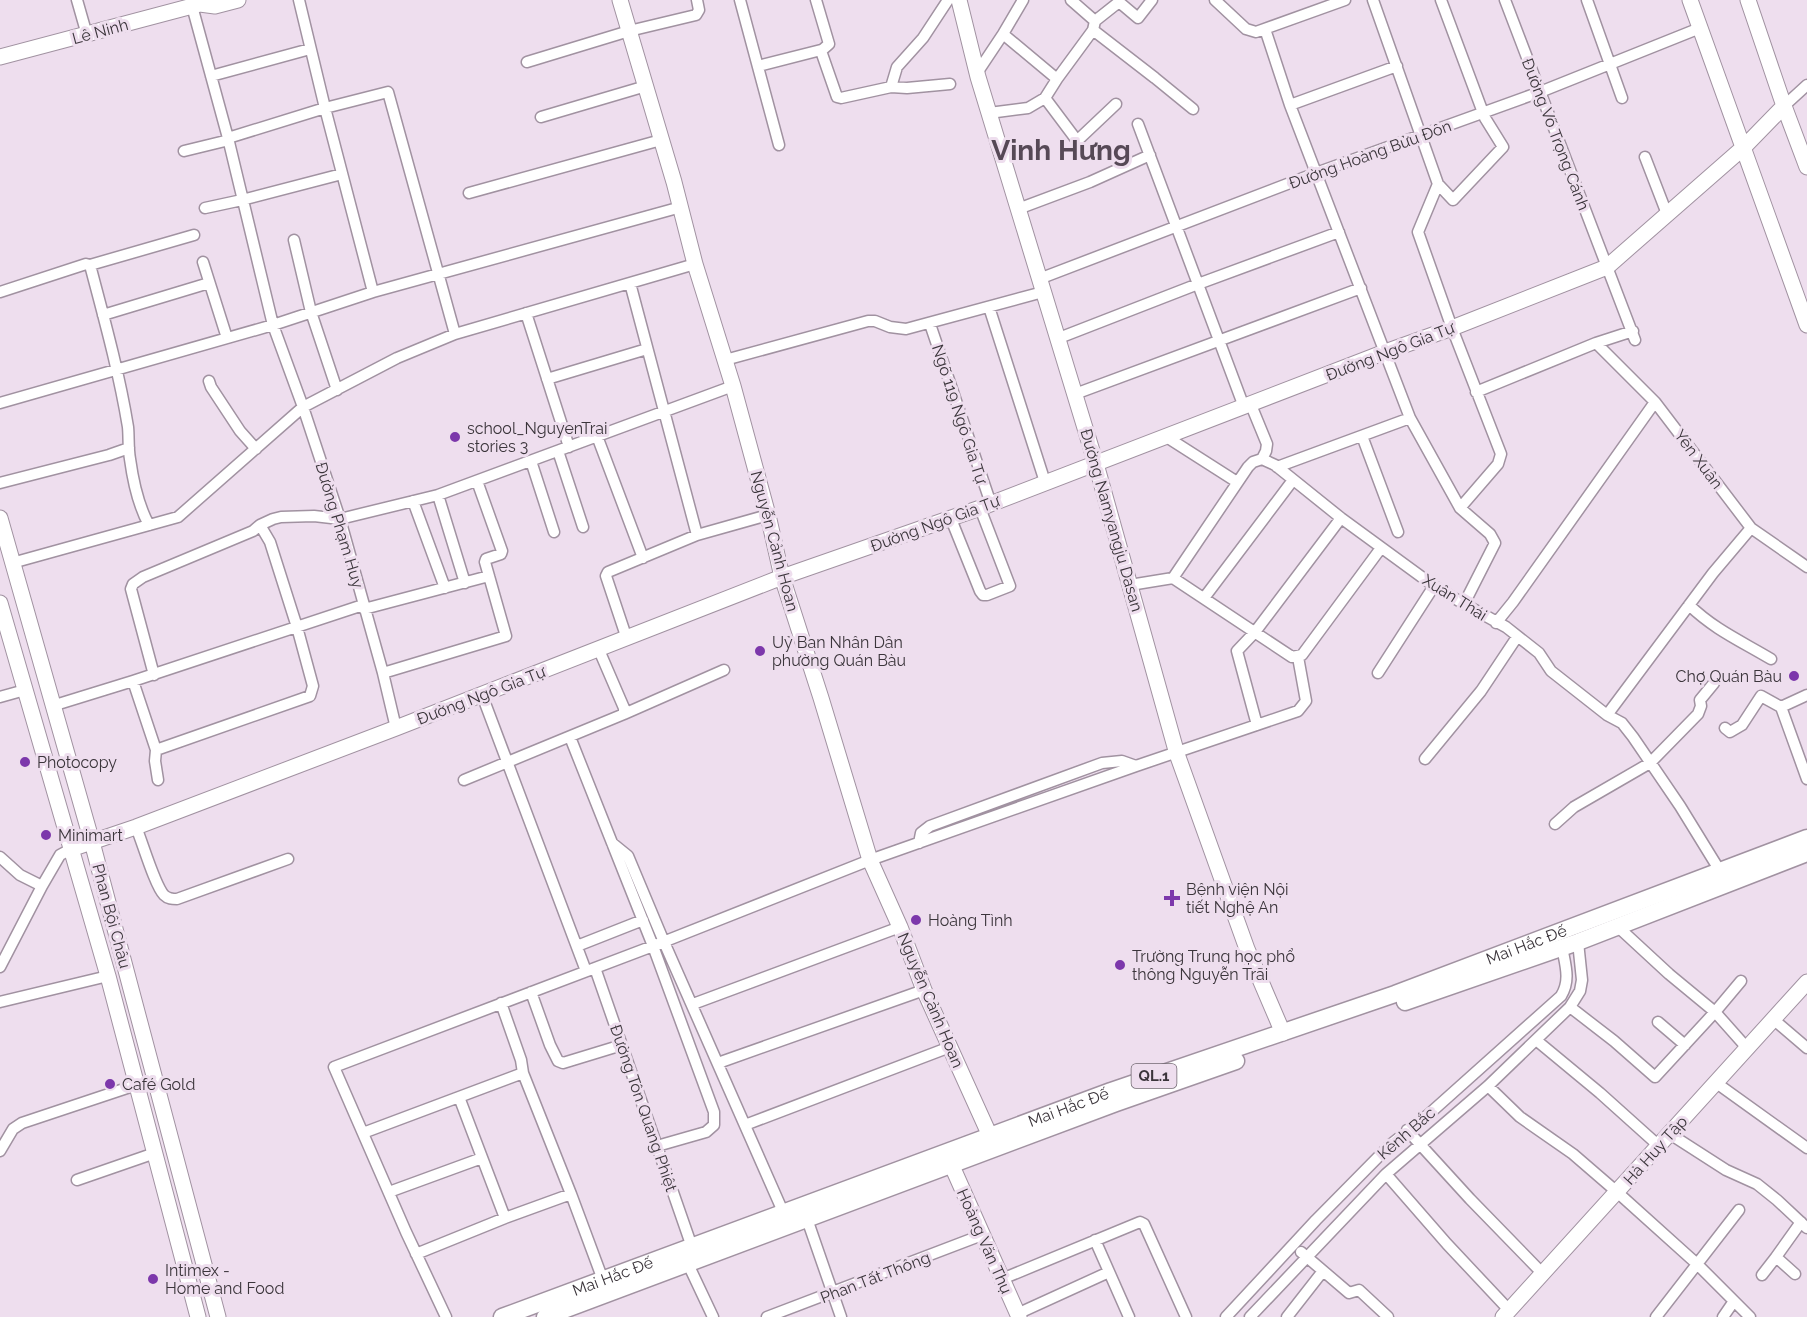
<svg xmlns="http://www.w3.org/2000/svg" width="1807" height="1317" viewBox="0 0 1807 1317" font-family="Raleway,sans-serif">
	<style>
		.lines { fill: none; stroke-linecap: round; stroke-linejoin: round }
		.street-casing { stroke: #a192a1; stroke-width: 13 }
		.secondary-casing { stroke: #a192a1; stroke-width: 17 }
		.primary-casing { stroke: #a192a1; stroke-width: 19 }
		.street { stroke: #fff; stroke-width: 10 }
		.secondary { stroke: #fff; stroke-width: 15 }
		.primary { stroke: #fff; stroke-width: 16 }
		.poi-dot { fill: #7c37ab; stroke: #eedeee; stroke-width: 2 }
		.labels { text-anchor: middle; stroke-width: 6; stroke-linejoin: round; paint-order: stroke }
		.shield { fill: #eedeee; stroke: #716871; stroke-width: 1.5 }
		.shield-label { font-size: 15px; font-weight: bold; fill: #3b353b }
		.street-label { font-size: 16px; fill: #3b353b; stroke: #eedeee }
		.poi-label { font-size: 16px; fill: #3b353b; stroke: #eedeee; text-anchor: start }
		.town-label { font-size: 28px; font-weight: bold; fill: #564956; stroke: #eedeee }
	</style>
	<rect width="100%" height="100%" fill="#eedeee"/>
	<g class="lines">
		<defs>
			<path id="street" d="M77,0L87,35
				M299,0L325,108L373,292
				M740,0L779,145
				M816,0L829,44L821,51L837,97L841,98L891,87L907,88L950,84
				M1071,0L1095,21L1093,30L1057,79L1045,98L1075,138L1079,139L1116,104
				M1215,0L1246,29L1256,32L1345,0
				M1373,0L1438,184L1453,200L1503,147L1485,118L1441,0
				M1505,0L1635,340
				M1587,0L1622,98
				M192,6L228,138L273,325L303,407L340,519L383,673L396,728
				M1095,21L1119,2L1138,18L1152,0
				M1265,29L1290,105L1410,418L1460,508L1490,534L1495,543L1464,604
				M1093,30L1155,78L1193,109
				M1003,34L1057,79
				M527,62L629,31L696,15L699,10L697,0
				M758,66L821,50
				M977,73L1003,34L1023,0
				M211,76L310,49
				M891,87L897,67L923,38L948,0
				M1290,105L1397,66
				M1784,106L1807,85
				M989,113L1028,108L1045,98
				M541,117L646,86
				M1138,124L1244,407
				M184,151L225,141L228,138L325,108L388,92L455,334
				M1645,157L1667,214
				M1438,184L1418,232L1452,328L1501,454L1498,464L1460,508
				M469,193L661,140
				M205,208L242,200L342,174
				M1018,209L1090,182L1150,155
				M294,240L311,312L337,390
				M203,262L227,338
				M90,265L194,235
				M1039,279L1316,173L1540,92L1700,28
				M630,283L697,535
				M0,292L86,264L90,265C104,318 119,372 128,427C129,437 128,448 130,459C133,481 138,505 149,525
				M989,307L1045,482
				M526,313L569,447
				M103,315L209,283
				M930,324L991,504
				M1059,338L1198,284L1339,232
				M1596,343L1655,402L1751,528L1807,567
				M725,360L868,321H875L890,327L906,329L1043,292
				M547,379L647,349
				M209,381L211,387L240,431L256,449
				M1476,392L1596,343L1633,331
				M1075,394L1361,288
				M0,403L273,325L373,292L681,207
				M1251,405L1267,444L1266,451L1262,459
				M597,436L643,558
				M1165,436L1237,482
				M1362,436L1398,532
				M558,451L583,527
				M531,461L554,532
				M1277,467L1410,418
				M0,483L109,455L129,448
				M438,495L465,583
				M413,501L445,588
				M951,519L980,591L983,595H987L1010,586L980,508
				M260,525L273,519L281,517L314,516L340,519L438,495L733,386
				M12,563L178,517L303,407L397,358L455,334L695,264
				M1173,578L1248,467L1253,462L1262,459L1275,465L1341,518L1434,586L1464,604L1506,627L1539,653L1551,671L1607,715L1622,723L1633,737L1680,806L1720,871
				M1130,585L1173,578L1292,657L1302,655L1381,548
				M1204,598L1293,480
				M1689,605C1715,630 1741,641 1771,659
				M364,609L489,576
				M1496,623L1513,602L1655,402
				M627,639L606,576L608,572L697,535L768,515
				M383,673L506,636L485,562L486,559L501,554L502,551L477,481
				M1378,673L1434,586
				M133,681L156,750L310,696L313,686L297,627L270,542L260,525L253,531L143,577L133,584L131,589L154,675
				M482,695L586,971
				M1807,695L1781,707L1807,779
				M0,697L25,690
				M52,706L133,681L363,605
				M624,714L724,670
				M1607,715L1713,573L1751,528
				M1257,725L1237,651L1255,632L1341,518
				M1725,728L1730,732L1742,725L1761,696L1781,707
				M570,737L653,946L714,1112V1125L706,1132L657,1146
				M156,750L155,761L158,780
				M1425,759L1481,691L1517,637
				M464,780L624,714V708L599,650
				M1555,824L1574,807L1650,763L1698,714L1701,706L1700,700L1714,683
				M136,827C142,841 155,886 164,895C168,899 172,899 177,899L288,859
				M612,843L628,856L664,942L784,1214
				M919,843L921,833L930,826L1102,763L1122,761L1136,766
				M0,857L20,875L42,886
				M1617,926L1669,974L1715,1012L1747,1048
				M577,946L643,920
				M0,967L42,886L60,855L71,849
				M595,968L692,1247
				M531,992L550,1045L558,1061L563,1063L622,1045
				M0,1002L108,976
				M693,1004L900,927
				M1570,1007L1614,1041L1655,1077L1715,1012L1741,981
				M1773,1019L1807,1048
				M1658,1022L1685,1045
				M1536,1040L1600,1093L1659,1146
				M718,1063L924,990
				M1715,1082L1807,1148
				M1488,1086L1520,1117L1573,1154L1617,1192L1697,1264L1750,1317
				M459,1097L505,1218
				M745,1125L950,1047
				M1407,1130L1470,1199L1543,1274
				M363,1133L523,1073
				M1670,1134L1726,1170L1757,1184L1777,1200L1807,1228
				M0,1151L13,1129L22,1123L136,1085
				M1386,1174L1447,1244L1509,1310
				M77,1180L155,1153
				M389,1192L482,1158
				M571,1194L603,1280
				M807,1219L841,1317
				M1095,1240L1129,1317
				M1301,1252L1349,1293L1359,1290L1388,1317
				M416,1254L505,1218L571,1194L523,1073L521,1060L501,1003
				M688,1264L713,1317
				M1795,1274L1776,1257L1801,1222
				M1762,1275L1776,1257
				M1002,1279L1140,1222L1144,1224L1186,1317
				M1017,1314L1109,1272
				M446,1317L406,1232L334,1067L653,946L870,860L1136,766L1298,711L1306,701L1298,657
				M767,1317L982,1235
				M1226,1317L1316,1220L1390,1145L1429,1114L1561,996C1571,980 1565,964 1562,947
				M1250,1317L1386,1174L1488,1086L1570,1007L1580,991L1582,980L1578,942
				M1287,1317L1323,1271
				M1656,1317L1739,1210
				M1723,1317L1734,1301"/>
			<path id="secondary" d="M620,0L674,182L695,264L733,386L768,515L782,577L821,698L870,860L900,927L924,990L990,1136
				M959,0L978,77L1096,464L1177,754L1247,949L1283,1033
				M1690,0L1807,325
				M1748,0L1784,106L1807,167
				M0,57L200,4L215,6L238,0
				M0,518L92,842L218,1317
				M0,603L108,976L198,1317
				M71,849L136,827L396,728L782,577L980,508L1385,352L1452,328L1607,267L1744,147L1784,106
				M952,1166L1019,1317
				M1503,1317L1807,982"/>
			<g id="primary">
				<path d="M1405,1002L1578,942L1807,853"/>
				<path id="s1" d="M502,1317L1111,1091L1395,994L1807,838"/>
				<path d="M545,1317L1116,1103L1236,1061"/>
			</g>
		</defs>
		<use href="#street" class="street-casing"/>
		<use href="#secondary" class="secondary-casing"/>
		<use href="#primary" class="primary-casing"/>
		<use href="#street" class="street"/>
		<use href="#secondary" class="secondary"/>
		<use href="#primary" class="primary"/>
	</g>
	<g class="poi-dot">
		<circle cx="455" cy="437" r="6"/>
		<circle cx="760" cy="651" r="6"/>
		<circle cx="1794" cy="676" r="6"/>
		<circle cx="25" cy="762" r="6"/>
		<circle cx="46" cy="835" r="6"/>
		<path d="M1169 889h6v6h6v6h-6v6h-6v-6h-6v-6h6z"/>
		<circle cx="916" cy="920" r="6"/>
		<circle cx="1120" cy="965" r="6"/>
		<circle cx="110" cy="1084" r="6"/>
		<circle cx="153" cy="1279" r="6"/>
	</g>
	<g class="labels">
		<rect class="shield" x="1131.5" y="1064" width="45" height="24" rx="4.5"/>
		<g class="shield-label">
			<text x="1154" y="1081">QL.1</text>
		</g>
		<g class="street-label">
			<text transform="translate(100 31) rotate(-15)" y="6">Lê Ninh</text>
			<text transform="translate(1556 134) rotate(69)" y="6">Đường Võ Trọng Cánh</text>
			<text transform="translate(1370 154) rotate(-20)" y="6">Đường Hoàng Bửu Đôn</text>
			<text transform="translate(1390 351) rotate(-21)" y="6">Đường Ngô Gia Tự</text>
			<text transform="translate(960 414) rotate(72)" y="6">Ngõ 119 Ngô Gia Tự</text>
			<text transform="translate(1699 459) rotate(53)" y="6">Yên Xuân</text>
			<text transform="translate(1112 520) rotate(74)" y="6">Đường Namyangju Dasan</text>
			<text transform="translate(935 523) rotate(-20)" y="6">Đường Ngô Gia Tự</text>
			<text transform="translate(340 525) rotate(73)" y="6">Đường Phạm Huy</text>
			<text transform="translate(775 541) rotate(75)" y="6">Nguyễn Cảnh Hoan</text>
			<text transform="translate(1455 597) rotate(32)" y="6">Xuân Thái</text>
			<text transform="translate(481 695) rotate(-21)" y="6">Đường Ngô Gia Tự</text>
			<text transform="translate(112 916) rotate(75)" y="6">Phan Bội Châu</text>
			<text dy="6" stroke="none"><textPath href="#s1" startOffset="1090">Mai Hắc Đế</textPath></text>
			<text transform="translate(931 1000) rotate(67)" y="6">Nguyễn Cảnh Hoan</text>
			<text dy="6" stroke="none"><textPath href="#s1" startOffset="604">Mai Hắc Đế</textPath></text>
			<text transform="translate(644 1108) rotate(71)" y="6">Đường Tôn Quang Phiệt</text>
			<text transform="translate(1406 1133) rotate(-41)" y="6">Kênh Bắc</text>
			<text transform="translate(1655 1150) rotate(-48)" y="6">Hà Huy Tập</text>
			<text transform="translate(985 1241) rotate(66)" y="6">Hoàng Văn Thụ</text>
			<text dy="6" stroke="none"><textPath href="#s1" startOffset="118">Mai Hắc Đế</textPath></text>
			<text transform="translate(875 1277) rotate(-21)" y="6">Phan Tất Thông</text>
		</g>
		<g class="poi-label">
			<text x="467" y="434">school_NguyenTrai<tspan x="467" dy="18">stories 3</tspan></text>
			<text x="772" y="648">Uỷ Ban Nhân Dân<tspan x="772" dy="18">phường Quán Bàu</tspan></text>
			<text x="1782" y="682" text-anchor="end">Chợ Quán Bàu</text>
			<text x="37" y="768">Photocopy</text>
			<text x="58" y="841">Minimart</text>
			<text x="1186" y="895">Bệnh viện Nội<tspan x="1186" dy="18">tiết Nghệ An</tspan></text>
			<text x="928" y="926">Hoàng Tình</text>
			<text x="1132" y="962">Trường Trung học phổ<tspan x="1132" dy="18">thông Nguyễn Trãi</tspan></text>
			<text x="122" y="1090">Café Gold</text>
			<text x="165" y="1276">Intimex -<tspan x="165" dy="18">Home and Food</tspan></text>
		</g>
		<g class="town-label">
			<text x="1061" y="160">Vinh Hưng</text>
		</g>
	</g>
</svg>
